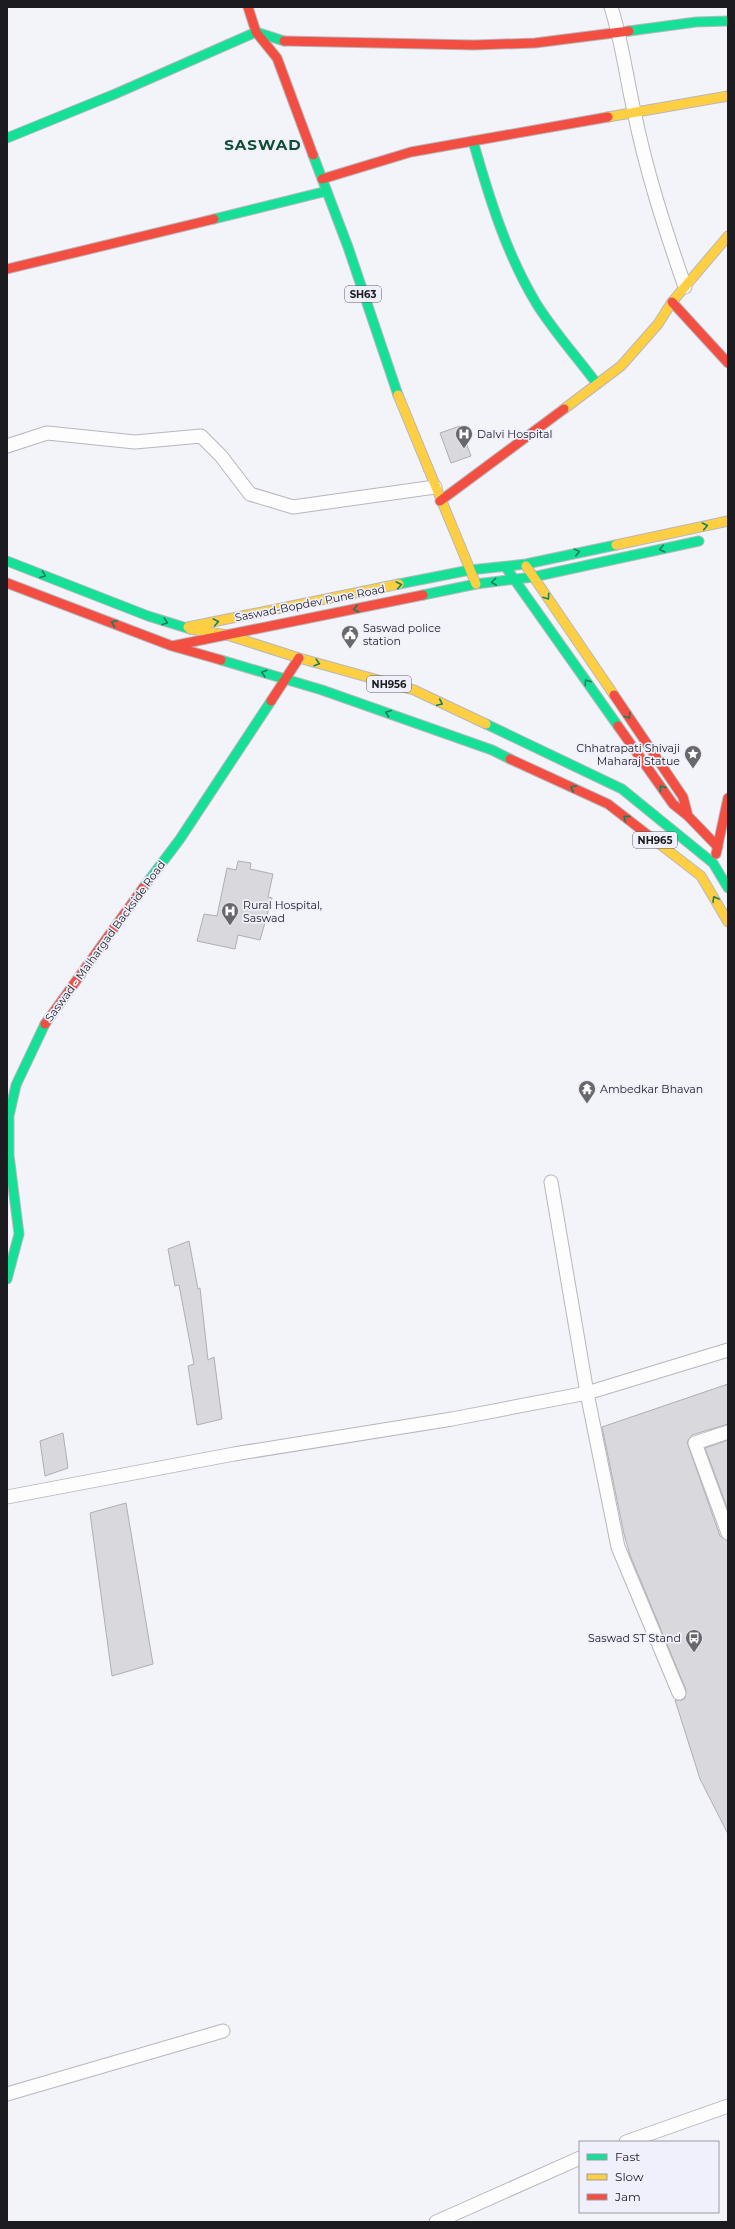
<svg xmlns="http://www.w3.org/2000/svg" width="735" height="2229" viewBox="0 0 735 2229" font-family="Montserrat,sans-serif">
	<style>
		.building { fill: #d8d8dd; stroke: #aeaeb3 }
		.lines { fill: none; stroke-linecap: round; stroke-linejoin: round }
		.street-casing { stroke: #b7b7bc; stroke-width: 15 }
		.fast-casing { stroke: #b7b7bc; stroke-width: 11 }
		.slow-casing { stroke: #b7b7bc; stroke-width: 11 }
		.jam-casing { stroke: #b7b7bc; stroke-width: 11 }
		.street { stroke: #fdfdfe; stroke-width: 13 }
		.fast { stroke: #16e098; stroke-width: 9 }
		.slow { stroke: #ffcf43; stroke-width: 9 }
		.jam { stroke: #f24e42; stroke-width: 9 }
		.oneway { stroke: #197e5c }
		.labels { text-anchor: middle; stroke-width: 3.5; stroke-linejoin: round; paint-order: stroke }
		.shield { fill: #f0f0fd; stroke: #5c5c62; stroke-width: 1 }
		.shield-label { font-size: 10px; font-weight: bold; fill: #1c1c20 }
		.poi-label { font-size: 11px; fill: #1c1c20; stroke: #f0f0fd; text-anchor: start }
		.street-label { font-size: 11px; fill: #1c1c20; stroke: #f0f0fd }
		.district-label { font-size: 15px; font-weight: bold; letter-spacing: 1px; fill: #104e31; stroke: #f0f0fd }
	</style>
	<rect width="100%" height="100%" fill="#f3f3fa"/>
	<path class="building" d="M460,426L471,456L451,463L440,433Z
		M238,861L251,863L250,869L273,874L268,897L272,898L260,940L238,935L235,949L197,941L204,914L217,916L227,868L236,870Z
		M189,1241L198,1289L200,1288L208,1360L214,1357L222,1419L197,1425L188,1366L194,1364L179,1285L175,1286L168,1249Z
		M728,1384V1424L692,1435L687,1442L720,1536L728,1541V1834L700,1779L675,1700H682L685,1698L686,1690L630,1555L624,1534L602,1427Z
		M63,1433L68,1468L45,1476L40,1441Z
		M728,1440V1510L705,1448Z
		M126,1503L153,1664L112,1676L90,1513Z"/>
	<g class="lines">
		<defs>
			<path id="street" d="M611,7C622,41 626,76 634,111C646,171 665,229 685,287
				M7,446L47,433L135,442L201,436L221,456L250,494L293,507L435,487
				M551,1182L587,1393L728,1350
				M728,1432L695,1443L728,1533
				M7,1497L234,1454L452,1419L587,1393L618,1547L679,1693
				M7,2094L223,2031
				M626,2142L728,2106
				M436,2222L580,2158"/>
			<path id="fast" d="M629,31L696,22L728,21
				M7,138L115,94L256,32L284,41
				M473,141C489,197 506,253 536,303C554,332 577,357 597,384
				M313,155L348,247L398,395
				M214,219L327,191
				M7,561L148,616L190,629
				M507,569L618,726
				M399,584L470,570L526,564L616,545
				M423,595L476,584L533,577L699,541
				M221,660L322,690L492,750L510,759
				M486,724L622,789L713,863L728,888
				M143,888L180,839L271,701
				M7,1279L19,1234L9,1155V1116L16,1085L45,1024"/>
			<path id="slow" d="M608,117L728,96
				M398,395L476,584
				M564,409L621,366L658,324L672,302L728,236
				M616,545L728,521
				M526,566L614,695
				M188,627L399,584
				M190,629L227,635L299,658L414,690L486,724
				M657,842L701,876L728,922"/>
			<path id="jam" d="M248,7L256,32L277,58L313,155
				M284,41L474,45L535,43L629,31
				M322,179L411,152L608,117
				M7,269L214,219
				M672,302L728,363
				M440,501L564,409
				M7,583L172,646L221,660
				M172,646L423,595
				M614,695L683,797L688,816
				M271,701L299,658
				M618,726L673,804L688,816L718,847
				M510,759L608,804L657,842
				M716,854L728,798
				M45,1024L143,888"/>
		</defs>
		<use href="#street" class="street-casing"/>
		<use href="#fast" class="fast-casing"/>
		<use href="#slow" class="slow-casing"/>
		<use href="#jam" class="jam-casing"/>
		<use href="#street" class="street"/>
		<use href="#fast" class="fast"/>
		<use href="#slow" class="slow"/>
		<use href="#jam" class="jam"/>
	</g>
	<defs><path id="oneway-chevron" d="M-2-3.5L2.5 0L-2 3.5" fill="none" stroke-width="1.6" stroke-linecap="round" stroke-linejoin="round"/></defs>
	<g class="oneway">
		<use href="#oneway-chevron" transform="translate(705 526) rotate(-12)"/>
		<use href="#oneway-chevron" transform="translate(662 549) rotate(167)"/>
		<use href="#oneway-chevron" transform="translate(577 552) rotate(-13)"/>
		<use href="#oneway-chevron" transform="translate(43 575) rotate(21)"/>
		<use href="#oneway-chevron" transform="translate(494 582) rotate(174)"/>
		<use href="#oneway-chevron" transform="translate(399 585) rotate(-11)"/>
		<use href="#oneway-chevron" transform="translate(547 597) rotate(56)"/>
		<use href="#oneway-chevron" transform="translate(356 609) rotate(168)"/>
		<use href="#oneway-chevron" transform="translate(165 622) rotate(18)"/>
		<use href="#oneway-chevron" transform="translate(216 622) rotate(-11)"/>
		<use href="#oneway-chevron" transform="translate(114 623) rotate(-159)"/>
		<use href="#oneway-chevron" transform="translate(317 663) rotate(16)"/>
		<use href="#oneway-chevron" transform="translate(264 673) rotate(-164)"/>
		<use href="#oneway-chevron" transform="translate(587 682) rotate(-125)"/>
		<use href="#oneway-chevron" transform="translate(440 703) rotate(25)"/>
		<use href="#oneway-chevron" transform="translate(388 713) rotate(-160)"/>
		<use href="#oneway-chevron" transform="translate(628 716) rotate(56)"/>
		<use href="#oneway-chevron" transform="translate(573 788) rotate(-155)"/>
		<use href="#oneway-chevron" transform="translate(662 788) rotate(-125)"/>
		<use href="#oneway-chevron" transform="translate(626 818) rotate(-143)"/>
		<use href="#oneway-chevron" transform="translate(715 899) rotate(-120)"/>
	</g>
	<defs>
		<symbol id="hospital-pin" viewBox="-11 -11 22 30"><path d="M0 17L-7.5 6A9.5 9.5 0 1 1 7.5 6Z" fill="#67676c" stroke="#f0f0fd"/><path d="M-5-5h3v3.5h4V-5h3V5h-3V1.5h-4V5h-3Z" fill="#fff"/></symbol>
		<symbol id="civic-pin" viewBox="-11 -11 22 30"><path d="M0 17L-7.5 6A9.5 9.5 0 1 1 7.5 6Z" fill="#67676c" stroke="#f0f0fd"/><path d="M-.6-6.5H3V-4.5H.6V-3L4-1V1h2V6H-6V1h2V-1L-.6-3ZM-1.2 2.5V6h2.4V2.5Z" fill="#fff"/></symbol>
		<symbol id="sight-pin" viewBox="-11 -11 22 30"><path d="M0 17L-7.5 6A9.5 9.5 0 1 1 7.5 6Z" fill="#67676c" stroke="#f0f0fd"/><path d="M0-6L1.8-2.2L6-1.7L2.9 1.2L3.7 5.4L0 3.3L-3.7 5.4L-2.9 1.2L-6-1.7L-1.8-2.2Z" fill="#fff"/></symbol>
		<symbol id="temple-pin" viewBox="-11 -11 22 30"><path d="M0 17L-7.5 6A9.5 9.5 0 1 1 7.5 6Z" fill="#67676c" stroke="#f0f0fd"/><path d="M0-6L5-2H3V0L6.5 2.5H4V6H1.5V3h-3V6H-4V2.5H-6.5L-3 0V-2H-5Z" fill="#fff"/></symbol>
		<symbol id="bus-pin" viewBox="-11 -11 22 30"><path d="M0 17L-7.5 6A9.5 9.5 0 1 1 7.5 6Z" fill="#67676c" stroke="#f0f0fd"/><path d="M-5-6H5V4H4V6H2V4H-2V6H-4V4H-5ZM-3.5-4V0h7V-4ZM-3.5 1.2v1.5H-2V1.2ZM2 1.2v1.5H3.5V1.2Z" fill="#fff"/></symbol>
	</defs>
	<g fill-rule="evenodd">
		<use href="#hospital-pin" x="454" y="424" width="20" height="27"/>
		<use href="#civic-pin" x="340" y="624" width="20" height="27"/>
		<use href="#sight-pin" x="683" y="744" width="20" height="27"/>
		<use href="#hospital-pin" x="220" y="901" width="20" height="27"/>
		<use href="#temple-pin" x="577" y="1079" width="20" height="27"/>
		<use href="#bus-pin" x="684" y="1628" width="20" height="27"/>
	</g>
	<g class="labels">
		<g class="shield">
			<rect x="345" y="286" width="36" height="16" rx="3"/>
			<rect x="367" y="676" width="44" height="16" rx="3"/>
			<rect x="633" y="832" width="44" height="16" rx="3"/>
		</g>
		<g class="shield-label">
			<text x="363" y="298">SH63</text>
			<text x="389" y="688">NH956</text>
			<text x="655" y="844">NH965</text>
		</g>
		<g class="poi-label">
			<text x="477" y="438">Dalvi Hospital</text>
			<text x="363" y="632">Saswad police<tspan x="363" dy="13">station</tspan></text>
			<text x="680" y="752" text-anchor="end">Chhatrapati Shivaji<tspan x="680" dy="13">Maharaj Statue</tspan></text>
			<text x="243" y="909">Rural Hospital,<tspan x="243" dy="13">Saswad</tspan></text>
			<text x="600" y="1093">Ambedkar Bhavan</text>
			<text x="681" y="1642" text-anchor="end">Saswad ST Stand</text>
		</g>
		<g class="street-label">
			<text transform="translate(310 603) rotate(-11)" y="4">Saswad-Bopdev Pune Road</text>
			<text transform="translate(105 941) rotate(-54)" y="4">Saswad - Malhargad Backside Road</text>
		</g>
		<g class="district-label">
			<text x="263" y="150">SASWAD</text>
		</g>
	</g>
	<rect width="735" height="2229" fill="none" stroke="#1c1c20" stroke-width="16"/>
	<rect x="579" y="2141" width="140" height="72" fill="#f0f0fd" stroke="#9b9ba5"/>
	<rect x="587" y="2154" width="20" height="6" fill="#16e098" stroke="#9b9ba5"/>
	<text x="615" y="2161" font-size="12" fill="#1c1c20">Fast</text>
	<rect x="587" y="2174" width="20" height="6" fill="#ffcf43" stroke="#9b9ba5"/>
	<text x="615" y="2181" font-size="12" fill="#1c1c20">Slow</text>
	<rect x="587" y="2194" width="20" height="6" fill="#f24e42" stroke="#9b9ba5"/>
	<text x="615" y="2201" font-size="12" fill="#1c1c20">Jam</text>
</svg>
